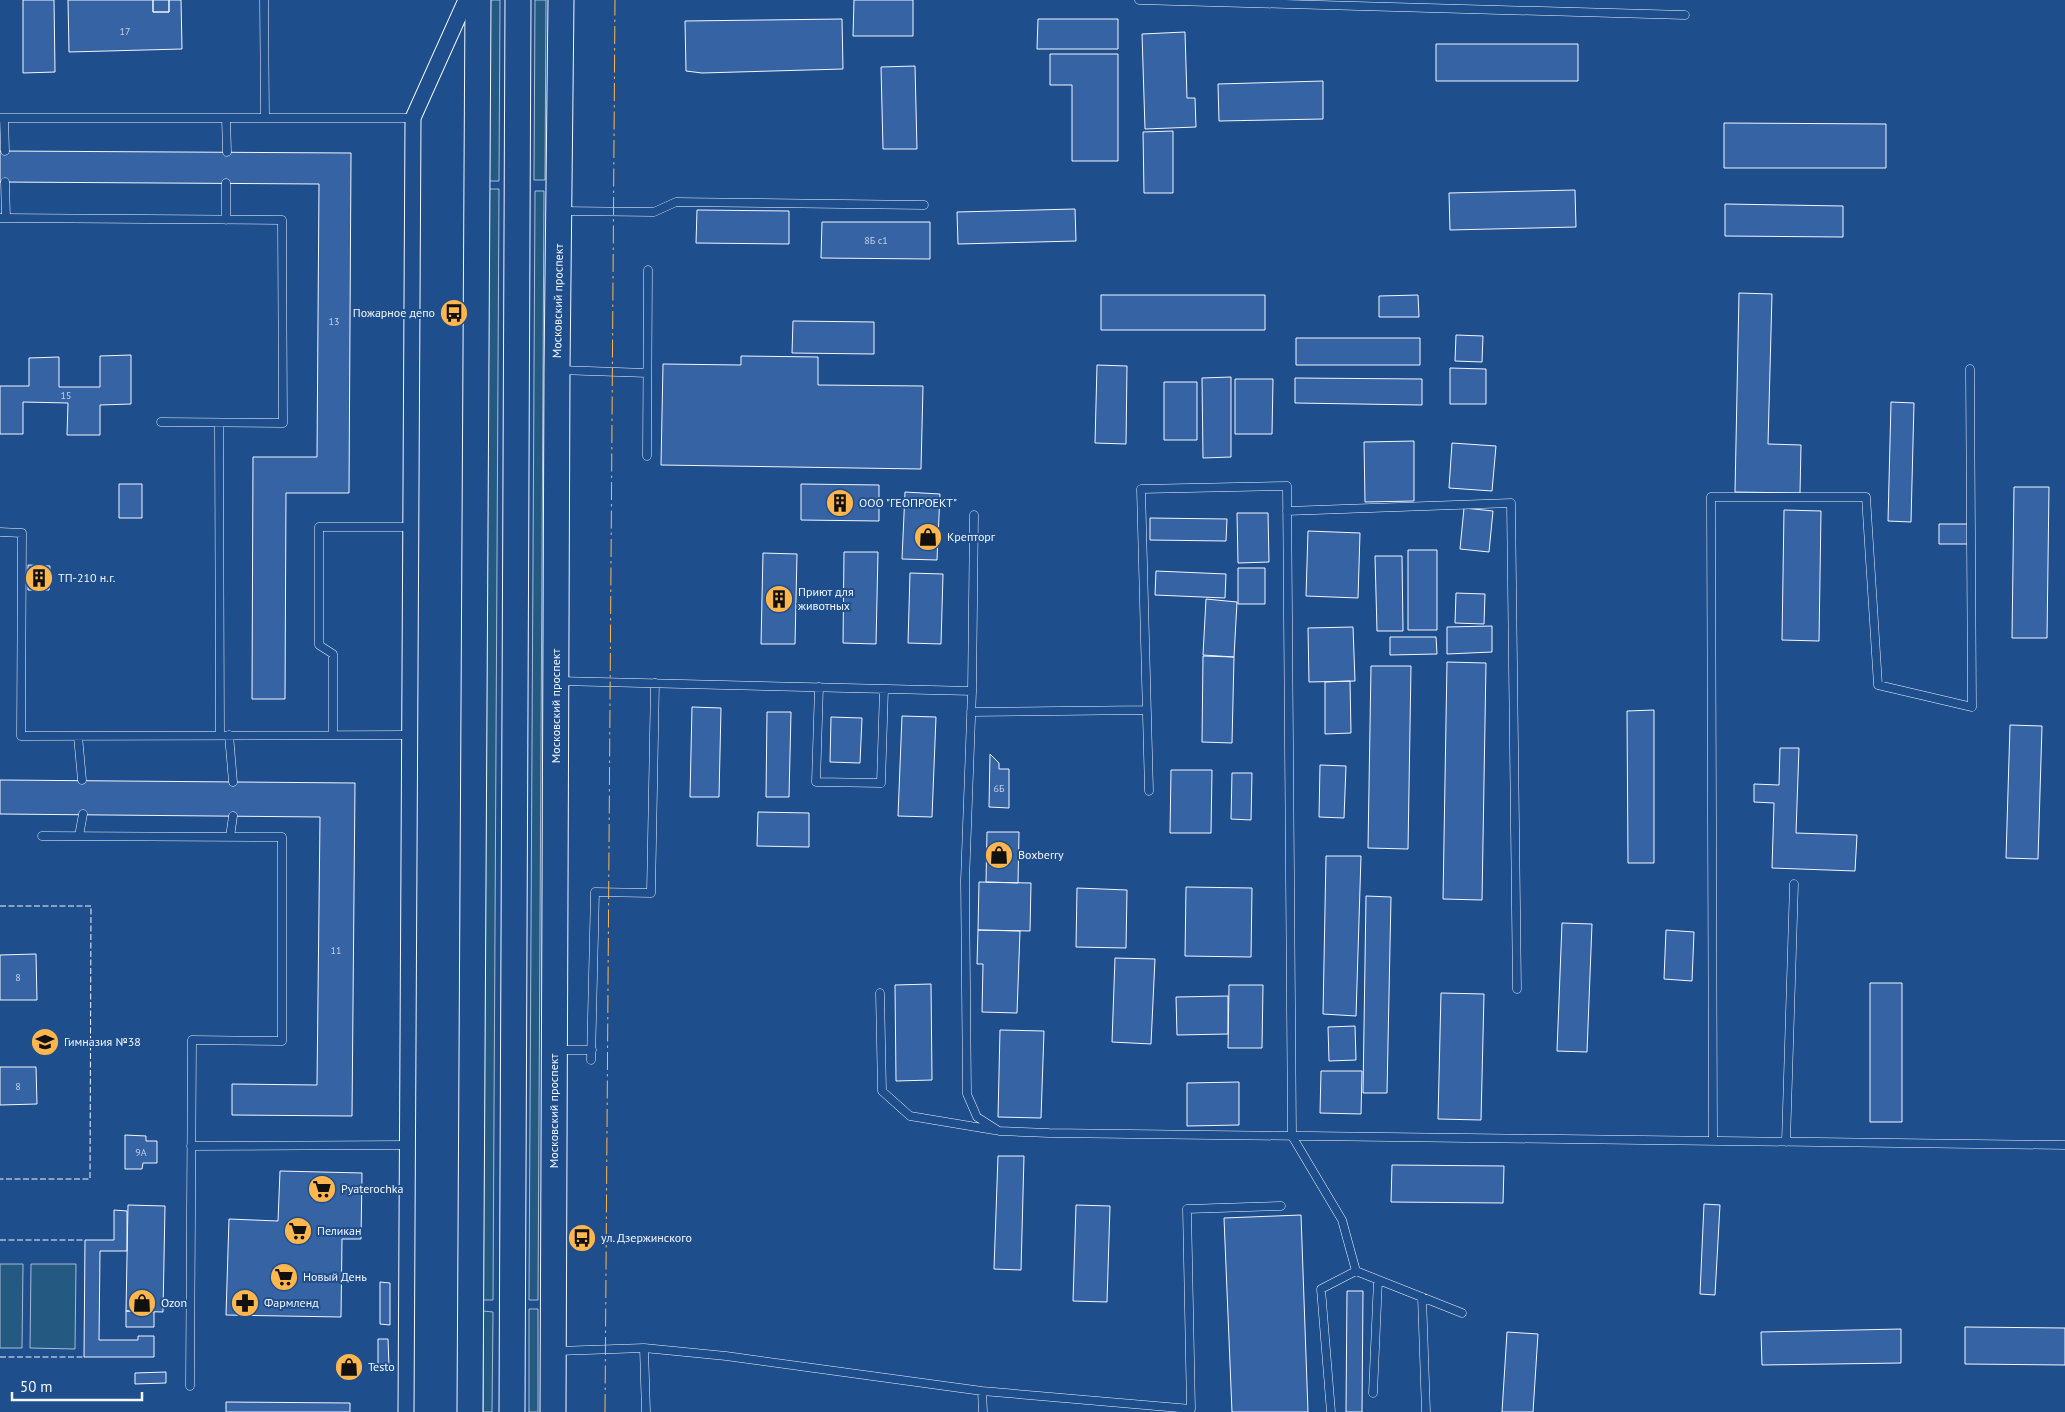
<svg xmlns="http://www.w3.org/2000/svg" width="2065" height="1412" viewBox="0 0 2065 1412" font-family="'PT Sans',sans-serif">
	<style>
		.green { fill: #245a82; stroke: #a8bbd7 }
		.building { fill: #3563a3; stroke: #f2f6ff }
		.lines { fill: none; stroke-linecap: round; stroke-linejoin: round }
		.lane-casing { stroke: #f2f6ff; stroke-width: 9 }
		.street-casing { stroke: #f2f6ff; stroke-width: 17 }
		.primary-casing { stroke: #f2f6ff; stroke-width: 27 }
		.lane { stroke: #1f4e8c; stroke-width: 8 }
		.street { stroke: #1f4e8c; stroke-width: 15 }
		.primary { stroke: #1f4e8c; stroke-width: 25 }
		.fence { stroke: #f2f6ff; stroke-width: 1; stroke-dasharray: 6 2.5; stroke-linecap: butt }
		.power { stroke: #ffb74d; stroke-width: 1; stroke-dasharray: 18 4 2.5 4; stroke-linecap: butt }
		.labels { text-anchor: middle; stroke-width: 4; stroke-linejoin: round; paint-order: stroke }
		.number-label { font-size: 10px; fill: #c3d1e8 }
		.street-label { font-size: 12px; fill: #f2f6ff; stroke: #1f4e8c }
		.poi-label { font-size: 12px; fill: #f2f6ff; stroke: #1f4e8c; text-anchor: start }
	</style>
	<rect width="100%" height="100%" fill="#1f4e8c"/>
	<path class="green" d="M489,0H500L499,181H488Z
		M535,0H546L545,180H534Z
		M489,189H499L493,1300H483Z
		M535,191H544L538,1300H529Z
		M0,1264H23L22,1348H0Z
		M31,1264H76L75,1349L30,1348Z
		M529,1309H538V1412H529Z
		M483,1311L493,1312L492,1412H483Z"/>
	<path class="building" d="M23,0H54L55,72L23,73Z
		M68,0H153V12H169V0H181L182,49L69,52Z
		M153,0H169V12H153Z
		M854,0H913V36H853Z
		M842,19L843,69L702,73L686,71L685,21Z
		M1038,19H1118V49H1037Z
		M1185,32L1187,98H1195L1196,127L1145,129L1142,34Z
		M1436,44H1578V81H1436Z
		M1050,54H1118V161H1072V85H1050Z
		M915,66L917,149H883L881,67Z
		M1323,81V119L1219,121L1218,84Z
		M1724,123L1886,124V168H1724Z
		M1173,131V193H1144L1143,132Z
		M0,151L351,153L349,493H286L285,699H252L253,457H317L319,184L0,182Z
		M1575,190L1576,227L1450,230L1449,193Z
		M1725,204L1843,206V237L1725,236Z
		M1075,209L1076,241L958,244L957,212Z
		M697,210L789,211V244L696,243Z
		M822,222H930V259L821,258Z
		M1739,293L1772,294L1768,444L1801,445L1800,493L1735,492Z
		M1101,295H1265V330H1101Z
		M1418,295L1419,317H1379V296Z
		M793,321L874,322V354L792,353Z
		M1456,335L1483,336L1482,362L1455,361Z
		M1296,338H1420V365H1296Z
		M131,355V404L100,405V435H67L68,403L23,402V434H0V386H29V358L59,357V387H100V356Z
		M741,356L818,357V385L923,386L921,469L661,465L663,364L741,365Z
		M1097,365L1127,366L1126,444L1095,443Z
		M1450,368L1486,369V404H1450Z
		M1231,377V457L1203,458L1202,378Z
		M1295,378L1422,379V405L1295,403Z
		M1235,379H1273L1272,434H1235Z
		M1164,382H1197V440H1164Z
		M1891,402L1914,403L1911,522L1888,521Z
		M1414,441V501L1365,502L1364,442Z
		M1452,443L1496,446L1492,491L1449,488Z
		M119,484H142V518H119Z
		M801,484L879,485V521L801,520Z
		M2014,487H2049L2047,638H2012Z
		M905,492L940,494L937,560L902,559Z
		M1464,508L1493,511L1489,552L1460,549Z
		M1784,510L1821,511L1819,641L1782,640Z
		M1237,513H1268L1269,562L1238,563Z
		M1150,518L1227,519L1226,541L1150,540Z
		M1939,524H1969V544H1939Z
		M1308,531L1360,533L1358,598L1306,596Z
		M1408,550H1437V630H1408Z
		M844,552H878L876,644L843,643Z
		M763,553L797,554L795,644H761Z
		M1375,556H1402L1403,631H1377Z
		M28,565L50,566L49,590H28Z
		M1238,568H1265V604H1238Z
		M1156,571L1226,574L1225,598L1155,595Z
		M910,573L943,574L941,644L908,643Z
		M1456,593L1485,594L1484,624L1455,623Z
		M1206,599L1237,602L1234,657L1203,655Z
		M1492,626V652L1447,654V627Z
		M1353,627L1355,681L1309,682L1308,628Z
		M1390,637H1436L1437,654L1390,655Z
		M1203,656L1234,657L1232,743L1202,742Z
		M1447,662L1486,663L1482,900L1443,899Z
		M1371,666H1411L1408,849L1368,848Z
		M1350,681L1351,733L1325,734V682Z
		M692,707L721,708L719,797H690Z
		M1654,710V863H1628L1627,711Z
		M767,712H791L789,797H766Z
		M902,716L936,717L932,817L898,816Z
		M831,717L862,718L860,763L830,762Z
		M2010,725L2042,726L2038,859L2006,858Z
		M1780,748H1799L1796,833L1857,835L1855,871L1772,868L1774,803L1754,802V784L1779,785Z
		M990,754L999,763V769H1009V808L989,807Z
		M1320,765L1346,766L1344,818L1319,817Z
		M1171,770H1212L1211,833H1170Z
		M1232,773H1252L1251,820L1231,819Z
		M0,780L355,783L352,1116L232,1115V1084L317,1085L320,817L0,814Z
		M758,812L809,813V847L757,846Z
		M987,832H1019L1018,883L986,882Z
		M1326,856H1361L1356,1016L1323,1014Z
		M979,882L1031,883L1030,931L978,930Z
		M1186,887L1252,888L1251,957L1185,956Z
		M1077,888L1127,890L1126,948L1076,947Z
		M1366,896L1391,897L1387,1093H1363Z
		M1562,923L1592,924L1587,1052L1557,1051Z
		M978,930L1020,931L1017,1013L982,1012L983,964H977Z
		M1666,930L1694,932L1692,981L1664,979Z
		M36,954L37,1000H0V955Z
		M1115,958L1155,959L1151,1044L1112,1042Z
		M1870,983H1902V1122H1870Z
		M931,984L932,1080L896,1081L895,985Z
		M1229,985H1263L1262,1048H1228Z
		M1441,993L1484,994L1481,1120L1438,1119Z
		M1228,996V1034L1177,1035L1176,997Z
		M1355,1026L1356,1060L1329,1061L1328,1027Z
		M1000,1030L1044,1031L1041,1118L998,1117Z
		M0,1067H36L37,1104L0,1105Z
		M1321,1071H1362L1361,1114L1320,1113Z
		M1239,1082V1125L1187,1126V1083Z
		M125,1135L146,1136V1141H157V1163H143L142,1169H125Z
		M998,1156H1024L1021,1270L994,1269Z
		M1392,1165L1504,1166L1503,1203L1391,1202Z
		M280,1171L362,1173L361,1239H342L341,1317L226,1315L229,1219L278,1221Z
		M1704,1204L1720,1205L1715,1295L1700,1294Z
		M128,1205L165,1206L163,1312L126,1311Z
		M1076,1205L1110,1206L1107,1302L1073,1301Z
		M114,1210L127,1211V1251H100L99,1340H138V1336H154V1357H84L85,1240H114Z
		M1301,1215L1308,1412H1232L1224,1218Z
		M380,1282L390,1283V1325L380,1324Z
		M1347,1291H1363L1362,1412H1346Z
		M126,1311L154,1312V1327H126Z
		M1965,1327L2065,1328V1365L1965,1364Z
		M1901,1329V1363L1762,1365L1761,1332Z
		M1507,1332L1538,1334L1533,1412H1502Z
		M378,1339H388L389,1366H378Z
		M166,1372V1383L135,1384V1373Z
		M226,1402L350,1403V1412H226Z"/>
	<g class="lines">
		<defs>
			<path id="lane" d="M264,0L265,118
				M1139,0L1685,15
				M0,118H413
				M4,118L5,151
				M226,118L227,152
				M5,182L6,218
				M561,211L654,212L676,202L924,205
				M0,218L282,220L283,423L161,422
				M226,220V183
				M559,370L647,373
				M219,423L220,735
				M647,456L648,270
				M1287,511L1511,503L1517,989
				M974,515L972,691L965,881L967,1094L977,1117L999,1131L1049,1133L2065,1145
				M0,532L22,533L21,736L410,735
				M559,681L972,691
				M819,687L816,782L881,783L884,689
				M971,712L1146,710
				M229,735L233,782
				M333,735V654L319,645V527H411
				M78,736L82,780
				M1149,791L1141,489L1287,486L1292,1136L1342,1220L1356,1271L1462,1313
				M42,836L282,837V1041L192,1040L190,1386
				M79,836L83,814
				M230,837L233,816
				M880,993L882,1091L910,1116L994,1130
				M559,1050H592
				M591,1060L595,892L651,893L655,683
				M1713,1141L1711,497H1866L1878,685L1972,707L1970,369
				M1786,1142L1794,884
				M191,1146L408,1145
				M1422,1297L1426,1412
				M644,1348L646,1412
				M558,1351L644,1348L726,1356L982,1391L1191,1409L1187,1209L1281,1206
				M982,1391L983,1412
				M1373,1393L1378,1280
				M1331,1412L1321,1289L1356,1271"/>
			<path id="street" d="M406,1412L413,118L466,0"/>
			<path id="primary" d="M470,1412L478,0
				M512,1412L518,0
				M553,1412L557,370L561,0"/>
		</defs>
		<use href="#lane" class="lane-casing"/>
		<use href="#street" class="street-casing"/>
		<use href="#primary" class="primary-casing"/>
		<use href="#lane" class="lane"/>
		<use href="#street" class="street"/>
		<use href="#primary" class="primary"/>
		<path class="fence" d="M0,906H91L90,1179H0
			M0,1240H85
			M0,1357H84"/>
		<path class="power" d="M605,1412L615,0"/>
	</g>
	<defs>
		<symbol id="bus-disc" viewBox="-11 -11 22 22"><circle r="9.5" fill="#ffb74d" stroke="#1f4e8c"/><path d="M-5-6H5V4H4V6H2V4H-2V6H-4V4H-5ZM-3.5-4V0h7V-4ZM-3.5 1.2v1.5H-2V1.2ZM2 1.2v1.5H3.5V1.2Z" fill="#111"/></symbol>
		<symbol id="building-disc" viewBox="-11 -11 22 22"><circle r="9.5" fill="#ffb74d" stroke="#1f4e8c"/><path d="M-4-6H4V6H1V3H-1V6H-4ZM-2.5-4.3h1.7v1.8h-1.7ZM.8-4.3h1.7v1.8H.8ZM-2.5-1h1.7V.8h-1.7ZM.8-1h1.7V.8H.8Z" fill="#111"/></symbol>
		<symbol id="shop-disc" viewBox="-11 -11 22 22"><circle r="9.5" fill="#ffb74d" stroke="#1f4e8c"/><path d="M-5-2.5h2.3a2.7 3.5 0 0 1 5.4 0H5L5.5 6h-11ZM-1.5-2.5h3a1.5 2.3 0 0 0-3 0Z" fill="#111"/></symbol>
		<symbol id="school-disc" viewBox="-11 -11 22 22"><circle r="9.5" fill="#ffb74d" stroke="#1f4e8c"/><path d="M0-5L7-2L0 1L-7-2ZM-4 1L0 2.5L4 1V4Q0 6-4 4Z" fill="#111"/></symbol>
		<symbol id="supermarket-disc" viewBox="-11 -11 22 22"><circle r="9.5" fill="#ffb74d" stroke="#1f4e8c"/><path d="M-6-5.5h2.5l.6 2H6L4.5 2H-2.5L-4.4-4H-6ZM-1.5 3.2a1.3 1.3 0 1 0 .1 0ZM3 3.2a1.3 1.3 0 1 0 .1 0Z" fill="#111"/></symbol>
		<symbol id="pharmacy-disc" viewBox="-11 -11 22 22"><circle r="9.5" fill="#ffb74d" stroke="#1f4e8c"/><path d="M-2-6h4v4h4v4h-4v4h-4v-4h-4v-4h4Z" fill="#111"/></symbol>
	</defs>
	<g fill-rule="evenodd">
		<use href="#bus-disc" x="438" y="297" width="32" height="32"/>
		<use href="#building-disc" x="824" y="487" width="32" height="32"/>
		<use href="#shop-disc" x="912" y="521" width="32" height="32"/>
		<use href="#building-disc" x="23" y="562" width="32" height="32"/>
		<use href="#building-disc" x="763" y="583" width="32" height="32"/>
		<use href="#shop-disc" x="983" y="839" width="32" height="32"/>
		<use href="#school-disc" x="29" y="1026" width="32" height="32"/>
		<use href="#supermarket-disc" x="306" y="1173" width="32" height="32"/>
		<use href="#supermarket-disc" x="282" y="1215" width="32" height="32"/>
		<use href="#bus-disc" x="566" y="1222" width="32" height="32"/>
		<use href="#supermarket-disc" x="268" y="1261" width="32" height="32"/>
		<use href="#shop-disc" x="126" y="1287" width="32" height="32"/>
		<use href="#pharmacy-disc" x="229" y="1287" width="32" height="32"/>
		<use href="#shop-disc" x="333" y="1351" width="32" height="32"/>
	</g>
	<g class="labels">
		<g class="number-label">
			<text x="125" y="35">17</text>
			<text x="876" y="244">8Б с1</text>
			<text x="334" y="325">13</text>
			<text x="66" y="399">15</text>
			<text x="999" y="792">6Б</text>
			<text x="336" y="954">11</text>
			<text x="18" y="981">8</text>
			<text x="18" y="1090">8</text>
			<text x="141" y="1156">9А</text>
		</g>
		<g class="street-label">
			<text transform="translate(558 301) rotate(-89)" y="4">Московский проспект</text>
			<text transform="translate(556 706) rotate(-90)" y="4">Московский проспект</text>
			<text transform="translate(554 1111) rotate(-90)" y="4">Московский проспект</text>
		</g>
		<g class="poi-label">
			<text x="435" y="317" text-anchor="end">Пожарное депо</text>
			<text x="859" y="507">ООО "ГЕОПРОЕКТ"</text>
			<text x="947" y="541">Крепторг</text>
			<text x="58" y="582">ТП-210 н.г.</text>
			<text x="798" y="596">Приют для<tspan x="798" dy="14">животных</tspan></text>
			<text x="1018" y="859">Boxberry</text>
			<text x="64" y="1046">Гимназия №38</text>
			<text x="341" y="1193">Pyaterochka</text>
			<text x="317" y="1235">Пеликан</text>
			<text x="601" y="1242">ул. Дзержинского</text>
			<text x="303" y="1281">Новый День</text>
			<text x="161" y="1307">Ozon</text>
			<text x="264" y="1307">Фармленд</text>
			<text x="368" y="1371">Testo</text>
		</g>
	</g>
	<path d="M12 1392v8h130v-8" fill="none" stroke="#f2f6ff" stroke-width="2.5"/>
	<text x="20" y="1392" font-size="15" fill="#f2f6ff" stroke="#1f4e8c" stroke-width="4" paint-order="stroke">50 m</text>
</svg>
